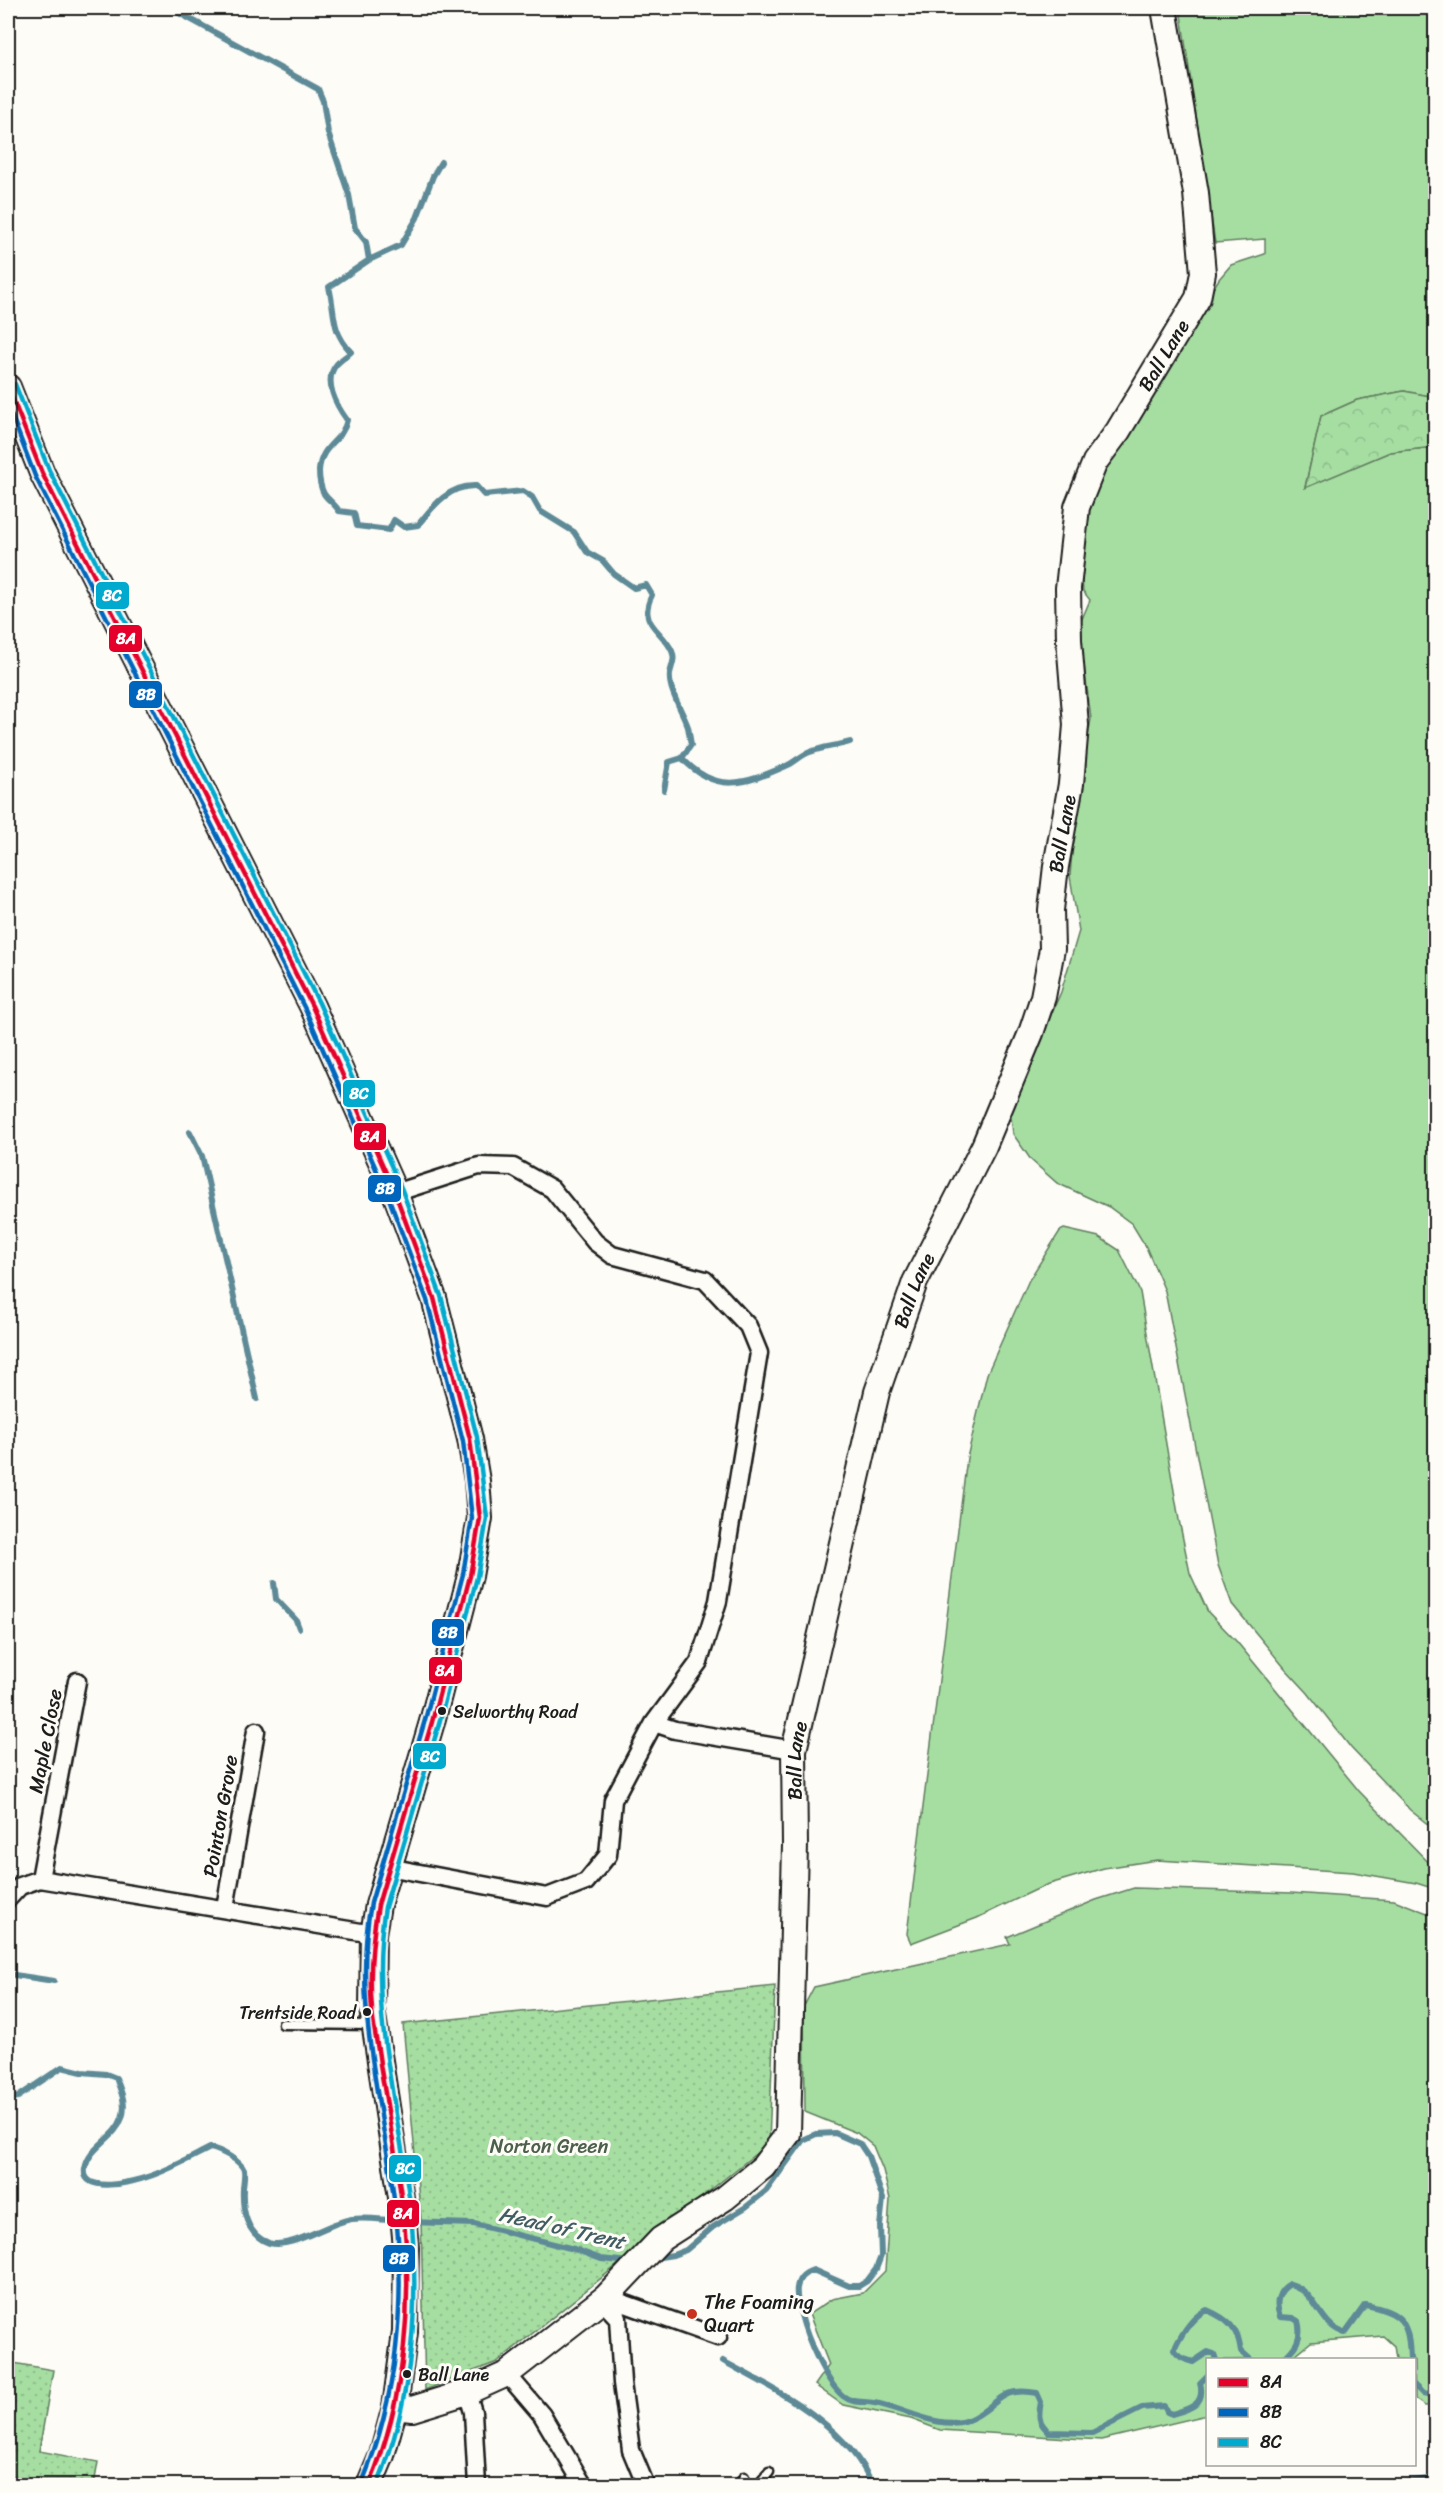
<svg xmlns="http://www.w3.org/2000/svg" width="1443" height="2493" viewBox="0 0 1443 2493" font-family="Sriracha,sans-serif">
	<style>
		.grass { fill: #a6dea2; stroke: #617d5f; stroke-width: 1.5 }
		.forest { fill: url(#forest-crowns); stroke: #617d5f; stroke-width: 1.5 }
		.park { fill: url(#park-dots); stroke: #617d5f; stroke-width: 1.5 }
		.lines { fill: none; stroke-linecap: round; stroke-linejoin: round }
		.stream { stroke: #5d8a96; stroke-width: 6 }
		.lane-casing { stroke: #1c1c1c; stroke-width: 13 }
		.street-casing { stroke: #1c1c1c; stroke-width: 21 }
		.secondary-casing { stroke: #1c1c1c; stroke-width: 28 }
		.lane { stroke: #fdfcf7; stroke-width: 8 }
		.street { stroke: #fdfcf7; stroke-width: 16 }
		.secondary { stroke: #fdfcf7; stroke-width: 24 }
		.bus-1-casing { stroke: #fdfcf7; stroke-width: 9 }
		.bus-2-casing { stroke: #fdfcf7; stroke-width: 9 }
		.bus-3-casing { stroke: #fdfcf7; stroke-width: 9 }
		.bus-1 { stroke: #e4002b; stroke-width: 4.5 }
		.bus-2 { stroke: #0065bd; stroke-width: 4.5 }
		.bus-3 { stroke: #00a9ce; stroke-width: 4.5 }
		.bus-dot { fill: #1c1c1c; stroke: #fdfcf7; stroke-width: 2 }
		.poi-dot { fill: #c8321e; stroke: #fdfcf7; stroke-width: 2 }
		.labels { text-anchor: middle; stroke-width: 6; stroke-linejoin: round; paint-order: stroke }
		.bus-label { font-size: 18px; fill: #1c1c1c; stroke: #fdfcf7; text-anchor: start }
		.street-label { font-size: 20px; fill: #1c1c1c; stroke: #fdfcf7 }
		.park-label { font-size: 20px; fill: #4c604b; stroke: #fdfcf7 }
		.poi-label { font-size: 20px; fill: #1c1c1c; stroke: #fdfcf7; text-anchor: start }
		.water-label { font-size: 21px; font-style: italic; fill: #425c63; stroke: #fdfcf7 }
		.line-badge { stroke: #fdfcf7; stroke-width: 2 }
		.badge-label { font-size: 16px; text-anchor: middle; font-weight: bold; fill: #fff }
	</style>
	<defs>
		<pattern id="forest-crowns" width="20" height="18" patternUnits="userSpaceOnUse" patternTransform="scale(1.5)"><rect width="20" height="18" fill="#a6dea2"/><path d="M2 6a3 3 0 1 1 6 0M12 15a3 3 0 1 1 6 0" fill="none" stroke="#8ebe8b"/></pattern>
		<pattern id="park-dots" width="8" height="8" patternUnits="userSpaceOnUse" patternTransform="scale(1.5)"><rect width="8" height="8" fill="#a6dea2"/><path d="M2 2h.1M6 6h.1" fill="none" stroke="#8ebe8b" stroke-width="1.8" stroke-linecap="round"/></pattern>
	</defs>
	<rect width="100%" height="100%" fill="#fdfcf7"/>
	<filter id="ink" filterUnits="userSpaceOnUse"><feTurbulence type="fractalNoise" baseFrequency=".0167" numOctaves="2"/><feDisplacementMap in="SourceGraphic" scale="12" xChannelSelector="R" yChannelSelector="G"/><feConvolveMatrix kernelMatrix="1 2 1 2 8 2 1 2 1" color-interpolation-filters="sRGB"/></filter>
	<g filter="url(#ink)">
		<path class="grass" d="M1180,8H1435V397L1404,391L1357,400L1321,416L1305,487L1390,452L1435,447V1830L1410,1810L1351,1748L1308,1693L1284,1667L1232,1604L1218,1565L1165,1291L1146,1247L1132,1224L1109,1207L1057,1183L1031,1160L1013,1134L1010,1107L1061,992L1079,931L1070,876L1076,805L1091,719L1079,626L1090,600L1083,591L1078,537L1103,470L1219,279L1231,265L1265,254V239L1215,243Z
			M1064,1229L1099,1237L1119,1250L1140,1292L1179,1520L1190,1573L1208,1612L1237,1642L1359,1791L1435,1869V1889L1416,1883L1353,1872L1157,1860L1104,1868L1046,1885L977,1918L911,1943L907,1934L967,1458L987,1374L1029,1280L1060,1231Z
			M1134,1888L1291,1893L1394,1900L1435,1916V2405L1425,2406L1415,2399L1414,2360L1396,2359L1394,2346L1383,2336L1311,2342L1290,2359L1208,2360L1207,2415L1101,2440L940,2430L911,2419L843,2405L815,2385L829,2365L809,2314L832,2299L863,2293L885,2271L890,2199L883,2170L873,2146L857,2133L805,2112L804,2006L814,1987L1010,1944L1007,1937L1096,1900Z"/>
		<path class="forest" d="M1404,391L1435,397V447L1390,452L1305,488L1321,416L1357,400Z"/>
		<path class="park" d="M775,1986L769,2143L497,2362L425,2390L421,2220L403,2024Z
			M8,2362L53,2370L39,2451L98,2462L94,2485L8,2484Z"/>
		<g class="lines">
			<path class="stream" d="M170,8L318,89L323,101L328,133L349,195L355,228L366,242L369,260
				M441,162L433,176L417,218L401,245L369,260L329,287C336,315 330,329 351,352C347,356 340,360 336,365C323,381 336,405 347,420C342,443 321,443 319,471C319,480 320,486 324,494C328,500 335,504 339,511L354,513L357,526L389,530L394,520L404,527L418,525C433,506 449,485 476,486L484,495L523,491L532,497L540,511L574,532L587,552L603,561L614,574L634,588L646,585L652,595C637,624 662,629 672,651C676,660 671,666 670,674C668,690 683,712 688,727C689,732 690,739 691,745L682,758L669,762L664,790
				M682,758C716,795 745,784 786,766C794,763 801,755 810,752C822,747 837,746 850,742
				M190,1132L202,1156L257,1399
				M274,1583L276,1599L296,1620L299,1628
				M8,1974L54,1981
				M8,2100L18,2097L62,2067L82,2072L106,2074L116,2078C121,2091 127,2104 122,2118C115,2139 89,2146 85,2169C81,2195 134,2182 147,2177C169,2170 190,2158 210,2148C220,2150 240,2160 244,2170C245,2176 243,2183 243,2189C242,2209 246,2235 269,2243C292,2250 328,2222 352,2219C366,2217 383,2220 398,2221
				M408,2222L474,2224L574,2249L601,2259L630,2262
				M654,2258L673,2255L686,2250L713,2227L746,2207L766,2191L803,2140L816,2134L835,2133L860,2144L868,2156L883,2199L880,2226L881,2256L876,2269L867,2281L859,2286H849L813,2270C791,2277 796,2297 801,2315C807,2338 825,2381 843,2396C853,2404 863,2401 874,2403C902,2407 940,2431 968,2420C998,2408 998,2385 1037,2393L1041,2402C1038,2416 1038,2422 1049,2432L1092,2433L1142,2408L1164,2406L1167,2412L1172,2414C1189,2409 1206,2405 1200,2383L1208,2375
				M1216,2360L1214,2354L1208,2352L1193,2362C1185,2360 1178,2357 1174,2350C1181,2335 1192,2316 1207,2310C1228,2319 1238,2328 1241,2351L1251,2360
				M1282,2360C1295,2348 1303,2339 1298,2321L1293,2318L1280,2317C1275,2304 1277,2291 1290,2284C1318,2292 1318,2325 1345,2333L1365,2305C1403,2312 1409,2322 1410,2360
				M723,2361C779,2392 847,2424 873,2486
				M1414,2385L1423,2394L1436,2397
				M1379,2486L1436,2478"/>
			<defs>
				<path id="lane" d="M283,2024L373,2025
					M739,2486L744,2477
					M758,2486L769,2472"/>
				<path id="street" d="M654,1723L675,1730L794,1750
					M388,1867L547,1897L586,1882L608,1855L613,1800L654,1723L699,1662L718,1601L759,1353L748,1326L705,1280L612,1255L595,1242L552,1189L513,1167L479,1166L395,1193
					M40,1879L77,1681
					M8,1899L20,1886L40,1879L373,1934
					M225,1908L256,1731
					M606,2297L718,2337
					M601,2300L618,2318L622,2383L631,2450L646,2486
					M507,2374L542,2415L584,2486
					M467,2392L473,2412L477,2486"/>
				<g id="secondary">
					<path d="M8,387L42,473L312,1006L395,1193L434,1298L470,1439L477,1481L480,1518L470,1576L432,1722L378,1905L373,1934L372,2009L402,2204L406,2248L405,2332L395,2407L382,2455L369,2486"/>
					<path id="s1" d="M395,2407L412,2409L467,2392L507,2374L606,2297L661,2239L725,2198L763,2167L788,2134L795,1845L794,1750L877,1392L915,1282L984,1146L1031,1033L1043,997L1052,949L1051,910L1056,866L1071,784L1076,725L1069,640L1068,588L1077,507L1095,462L1118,431L1198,298L1203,273L1196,193L1164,8"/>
				</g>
			</defs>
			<use href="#lane" class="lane-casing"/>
			<use href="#street" class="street-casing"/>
			<use href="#secondary" class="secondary-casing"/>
			<use href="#lane" class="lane"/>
			<use href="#street" class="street"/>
			<use href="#secondary" class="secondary"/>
			<defs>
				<path id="bus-1" d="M8,387L42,473L312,1006L395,1193L434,1298L470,1439L480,1518L470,1576L432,1722L378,1905C372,1939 369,1975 372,2009C373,2027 378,2046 380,2064C388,2110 396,2157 402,2203C414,2297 406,2398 369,2486"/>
				<path id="bus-2" d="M8,406L35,476L305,1009L388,1196L427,1300L463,1441L472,1518L463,1574L425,1720L371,1903C352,2005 383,2105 395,2206C406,2298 398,2397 362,2483"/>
				<path id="bus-3" d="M15,384L49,470L319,1003L402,1190L441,1296L477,1437L487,1518L477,1577L439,1724L385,1907C368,2008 398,2104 410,2204C420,2297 414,2398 377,2486"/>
			</defs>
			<use href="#bus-1" class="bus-1-casing"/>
			<use href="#bus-2" class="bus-2-casing"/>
			<use href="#bus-3" class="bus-3-casing"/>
			<use href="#bus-1" class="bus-1"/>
			<use href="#bus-2" class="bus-2"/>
			<use href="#bus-3" class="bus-3"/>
		</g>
	</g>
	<g class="bus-dot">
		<circle cx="442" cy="1711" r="5"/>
		<circle cx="367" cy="2012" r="5"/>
		<circle cx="407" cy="2374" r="5"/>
	</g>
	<circle class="poi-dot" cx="692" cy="2314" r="6"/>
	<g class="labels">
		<g class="bus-label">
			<text x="453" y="1718">Selworthy Road</text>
			<text x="356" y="2019" text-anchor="end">Trentside Road</text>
			<text x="418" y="2381">Ball Lane</text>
		</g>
		<g class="street-label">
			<text dy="7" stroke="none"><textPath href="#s1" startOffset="2340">Ball Lane</textPath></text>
			<text dy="7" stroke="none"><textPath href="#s1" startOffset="1836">Ball Lane</textPath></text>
			<text dy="7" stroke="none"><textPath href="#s1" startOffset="1350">Ball Lane</textPath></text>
			<text transform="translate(45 1741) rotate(-79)" y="7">Maple Close</text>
			<text dy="7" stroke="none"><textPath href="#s1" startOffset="864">Ball Lane</textPath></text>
			<text transform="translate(220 1816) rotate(-80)" y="7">Pointon Grove</text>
		</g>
		<g class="park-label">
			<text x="549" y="2153">Norton Green</text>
		</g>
		<g class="poi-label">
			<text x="704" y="2309">The Foaming<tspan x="704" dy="23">Quart</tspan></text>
		</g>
		<g class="water-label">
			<text transform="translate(562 2228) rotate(13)" y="7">Head of Trent</text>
		</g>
	</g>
	<g class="line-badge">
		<rect x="95" y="581" width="35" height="29" rx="6" fill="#00a9ce"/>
		<rect x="108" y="624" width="35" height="29" rx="6" fill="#e4002b"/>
		<rect x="128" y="680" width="35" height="29" rx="6" fill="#0065bd"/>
		<rect x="342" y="1079" width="34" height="29" rx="6" fill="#00a9ce"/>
		<rect x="353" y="1122" width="34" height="29" rx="6" fill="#e4002b"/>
		<rect x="367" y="1174" width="35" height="29" rx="6" fill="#0065bd"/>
		<rect x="431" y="1618" width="34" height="29" rx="6" fill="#0065bd"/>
		<rect x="428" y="1656" width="35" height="29" rx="6" fill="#e4002b"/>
		<rect x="412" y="1742" width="35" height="28" rx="6" fill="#00a9ce"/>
		<rect x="388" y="2154" width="34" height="29" rx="6" fill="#00a9ce"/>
		<rect x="386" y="2199" width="34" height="29" rx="6" fill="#e4002b"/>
		<rect x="382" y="2244" width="34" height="29" rx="6" fill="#0065bd"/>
	</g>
	<g class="badge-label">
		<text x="112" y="601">8C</text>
		<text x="126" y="644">8A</text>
		<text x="146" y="700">8B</text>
		<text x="359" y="1099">8C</text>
		<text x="370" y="1142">8A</text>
		<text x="385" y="1194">8B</text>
		<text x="448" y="1638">8B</text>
		<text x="445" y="1676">8A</text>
		<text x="430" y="1762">8C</text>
		<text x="405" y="2174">8C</text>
		<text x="403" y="2219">8A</text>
		<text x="399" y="2264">8B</text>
	</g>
	<rect width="1443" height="2493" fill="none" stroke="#fdfcf7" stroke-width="30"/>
	<rect x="15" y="15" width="1413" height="2463" fill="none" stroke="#1c1c1c" stroke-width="2" filter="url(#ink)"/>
	<rect x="1206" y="2358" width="210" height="108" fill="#fdfcf7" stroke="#a3a29f" stroke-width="1.5"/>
	<rect x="1218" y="2378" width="30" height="9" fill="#e4002b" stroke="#a3a29f" stroke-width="1.5"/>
	<text x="1260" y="2388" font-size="18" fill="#1c1c1c">8A</text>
	<rect x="1218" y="2408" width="30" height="9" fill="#0065bd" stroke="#a3a29f" stroke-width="1.5"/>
	<text x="1260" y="2418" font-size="18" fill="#1c1c1c">8B</text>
	<rect x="1218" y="2438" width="30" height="9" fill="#00a9ce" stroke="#a3a29f" stroke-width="1.5"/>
	<text x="1260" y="2448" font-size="18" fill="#1c1c1c">8C</text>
</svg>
